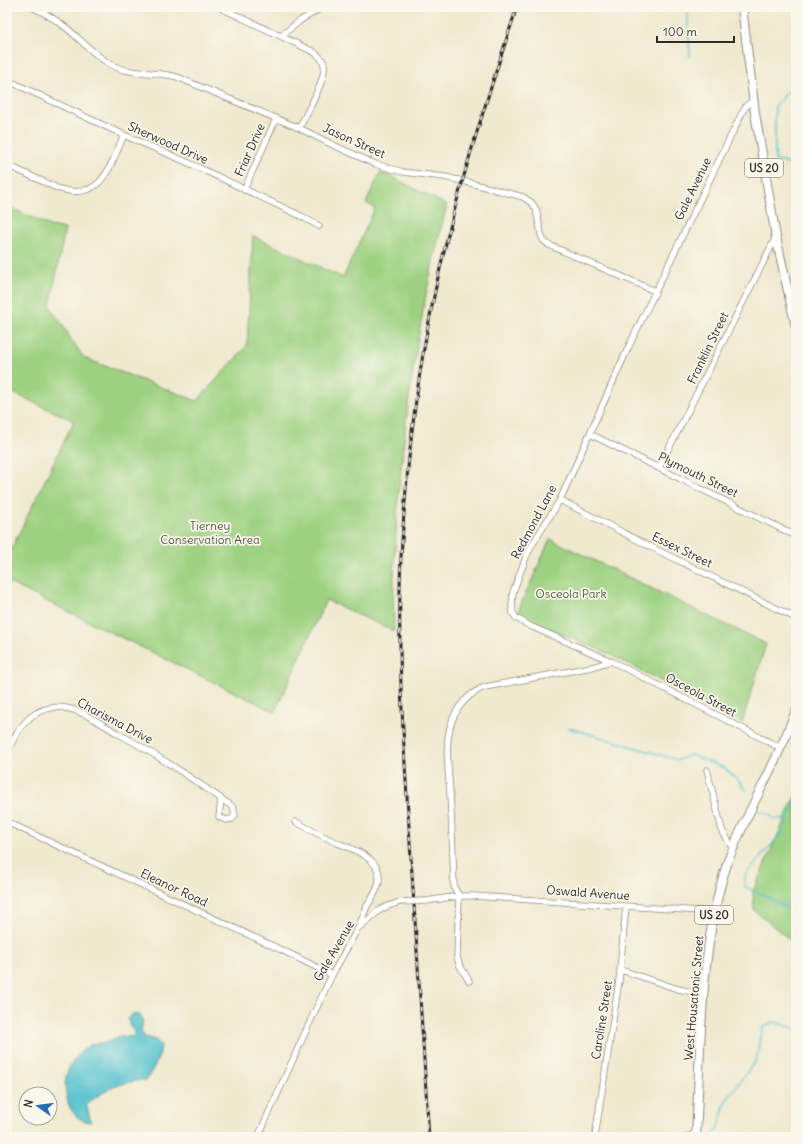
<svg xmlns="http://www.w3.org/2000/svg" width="803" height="1144" viewBox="0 0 803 1144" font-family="Delius,sans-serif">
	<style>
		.green { fill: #9ed282; stroke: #647e56 }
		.water { fill: #56c3ce; stroke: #40777c }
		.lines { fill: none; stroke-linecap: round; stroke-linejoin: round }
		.stream { stroke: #56c3ce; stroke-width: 1.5 }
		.minor-casing { stroke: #8d8a7d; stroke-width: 7 }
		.highway-casing { stroke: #8d8a7d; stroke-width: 10 }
		.minor { stroke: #fff; stroke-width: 5.5 }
		.highway { stroke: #fff; stroke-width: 8 }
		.rail-casing { stroke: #2b2b2b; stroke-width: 3 }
		.rail { stroke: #fbf7ec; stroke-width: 1.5; stroke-dasharray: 4.5; stroke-linecap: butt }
		.minor-bridge-casing { stroke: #8d8a7d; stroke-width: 7; stroke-linecap: butt }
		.minor-bridge { stroke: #fff; stroke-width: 5.5 }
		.labels { text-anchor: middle; stroke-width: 3.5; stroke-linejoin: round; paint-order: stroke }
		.shield { fill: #fbf7ec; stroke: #696865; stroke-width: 1 }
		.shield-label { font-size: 11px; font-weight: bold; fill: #2b2b2b }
		.street-label { font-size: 12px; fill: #2b2b2b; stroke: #fbf7ec }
		.park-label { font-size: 12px; fill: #4e5d45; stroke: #fbf7ec }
	</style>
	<rect width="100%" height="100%" fill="#fbf7ec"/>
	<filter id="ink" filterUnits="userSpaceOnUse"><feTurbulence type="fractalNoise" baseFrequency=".025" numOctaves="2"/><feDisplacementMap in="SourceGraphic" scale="8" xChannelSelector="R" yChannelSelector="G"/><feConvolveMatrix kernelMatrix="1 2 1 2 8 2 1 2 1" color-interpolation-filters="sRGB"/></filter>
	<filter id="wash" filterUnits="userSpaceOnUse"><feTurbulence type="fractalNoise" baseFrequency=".012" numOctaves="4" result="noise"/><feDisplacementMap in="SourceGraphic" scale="16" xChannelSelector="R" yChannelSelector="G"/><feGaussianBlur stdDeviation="0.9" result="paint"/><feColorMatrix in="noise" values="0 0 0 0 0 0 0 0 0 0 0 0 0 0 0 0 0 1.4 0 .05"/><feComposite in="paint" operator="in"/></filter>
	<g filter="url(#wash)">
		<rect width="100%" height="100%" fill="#efe9cf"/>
		<path class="green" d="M380,173L388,175L447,205C426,282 413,360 404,440C397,503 392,567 394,631L326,600L275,712L7,582V558L74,421L7,390V206L50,226L65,229L50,307L84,358L197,401L247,346L253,236L343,278L375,208L366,203Z
			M550,539L766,644L742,723L607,653L521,617L519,613V609Z
			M796,794V945L754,910L753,891Z"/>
		<path class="water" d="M133,1014L140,1015L143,1019L141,1032L145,1037L156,1040L161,1045C160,1059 153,1069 146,1080C121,1082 107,1088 87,1104V1107L91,1122C69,1121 63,1094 66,1076C68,1067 78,1053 85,1048C95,1040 100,1045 109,1042C112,1041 116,1037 119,1036C122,1035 128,1037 132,1037L134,1036C135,1029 129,1026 127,1019Z"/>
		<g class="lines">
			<path class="stream" d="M687,7L690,56
				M796,84L792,87L775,106V160L796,166
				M569,728L678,760L691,755L724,768L737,779L746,790
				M796,800L782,833L745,875V887L768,897L796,914
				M759,811L769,814L774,819L788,818
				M710,1137L718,1129L725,1102L756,1060L762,1028L774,1022L796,1029"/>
		</g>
	</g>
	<g filter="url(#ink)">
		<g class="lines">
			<defs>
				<path id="minor" d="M32,7C45,13 57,20 69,30C83,42 97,58 114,66C131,75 158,71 177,77L299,128L333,145L375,164L403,172L444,177L463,181L523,197L532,203L536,209L541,234L543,240L549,245L655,291
					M219,7L314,52C318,55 323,59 324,64C327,78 306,115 299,128
					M281,36L301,20L323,7
					M7,80L124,135L189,163L301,216L319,226
					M7,165L57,188C102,203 109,168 124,135
					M244,190L276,119
					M590,434L796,536
					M659,468L776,237
					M560,500L651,547L796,618
					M611,661L781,748
					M7,752C16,733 27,712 50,708C73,703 98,722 117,733C158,755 195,780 233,807L235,815L232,819L226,820L219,817L221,799
					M707,770L722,830L733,849
					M7,822L290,954L332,975
					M296,822C307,828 318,834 329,839C346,848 382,855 379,881C378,891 372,898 367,906C364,913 362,920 359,926
					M459,896L454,887C453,856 452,825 450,795C449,772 444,746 451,724C456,707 469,693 485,687L592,667L611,661L530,626L516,618L513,613L512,606L513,592L526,557L532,545L560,500L628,348L742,113L747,105L754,100
					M459,896L457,956L459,964L469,981
					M426,901L459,896H473L715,912
					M621,970L678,989L704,994
					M258,1137L314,1013L332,975L358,928L380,910L388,906L400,902
					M595,1137L619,981L626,906
					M687,1137L696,1133"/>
				<path id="highway" d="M742,7L755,113L762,154L776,237L796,327
					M696,1137C701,1049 699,948 727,864C746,811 778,763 796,710"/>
			</defs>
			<use href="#minor" class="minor-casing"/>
			<use href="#highway" class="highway-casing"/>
			<use href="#minor" class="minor"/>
			<use href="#highway" class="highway"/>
			<defs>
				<path id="rail" d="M429,1137C422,1034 416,930 409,827C403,737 397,647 401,557C406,473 415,388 432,306C452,204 485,105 517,7"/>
			</defs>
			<use href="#rail" class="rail-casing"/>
			<use href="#rail" class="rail"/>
			<defs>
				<path id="minor-bridge" d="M400,902L426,901"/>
			</defs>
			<use href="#minor-bridge" class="minor-bridge-casing"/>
			<use href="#minor-bridge" class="minor-bridge"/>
		</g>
	</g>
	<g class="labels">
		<g class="shield">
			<rect x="745" y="159" width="38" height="18" rx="3"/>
			<rect x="695" y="906" width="38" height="18" rx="3"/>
		</g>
		<g class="shield-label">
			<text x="764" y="172">US 20</text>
			<text x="714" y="919">US 20</text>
		</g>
		<g class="street-label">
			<text transform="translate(354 141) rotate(24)" y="4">Jason Street</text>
			<text transform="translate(168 143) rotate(24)" y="4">Sherwood Drive</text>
			<text transform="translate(250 150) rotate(-66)" y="4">Friar Drive</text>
			<text transform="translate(693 189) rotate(-64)" y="4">Gale Avenue</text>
			<text transform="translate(708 348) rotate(-64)" y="4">Franklin Street</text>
			<text transform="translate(698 475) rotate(26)" y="4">Plymouth Street</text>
			<text transform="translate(534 522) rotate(-62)" y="4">Redmond Lane</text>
			<text transform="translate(682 550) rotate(26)" y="4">Essex Street</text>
			<text transform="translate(701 695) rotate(28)" y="4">Osceola Street</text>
			<text transform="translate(115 721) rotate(28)" y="4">Charisma Drive</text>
			<text transform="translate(174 888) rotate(25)" y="4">Eleanor Road</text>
			<text transform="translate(588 893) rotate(4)" y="4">Oswald Avenue</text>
			<text transform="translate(334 951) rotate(-60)" y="4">Gale Avenue</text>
			<text transform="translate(694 998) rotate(-85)" y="4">West Housatonic Street</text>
			<text transform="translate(602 1020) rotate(-81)" y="4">Caroline Street</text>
		</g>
		<g class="park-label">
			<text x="210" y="530">Tierney<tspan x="210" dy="14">Conservation Area</tspan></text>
			<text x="571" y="598">Osceola Park</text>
		</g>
	</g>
	<rect width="803" height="1144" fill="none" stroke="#fbf7ec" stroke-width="24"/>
	<g transform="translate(38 1106) rotate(284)"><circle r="19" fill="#fbf7ec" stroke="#a8a59f"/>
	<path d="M0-3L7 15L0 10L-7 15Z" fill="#1f6fb2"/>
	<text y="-6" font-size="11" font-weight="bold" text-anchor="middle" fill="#2b2b2b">N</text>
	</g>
	<path d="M657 36v6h77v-6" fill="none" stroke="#2b2b2b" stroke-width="2"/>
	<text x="663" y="36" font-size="12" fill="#2b2b2b" stroke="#fbf7ec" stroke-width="3" paint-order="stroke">100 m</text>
</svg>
